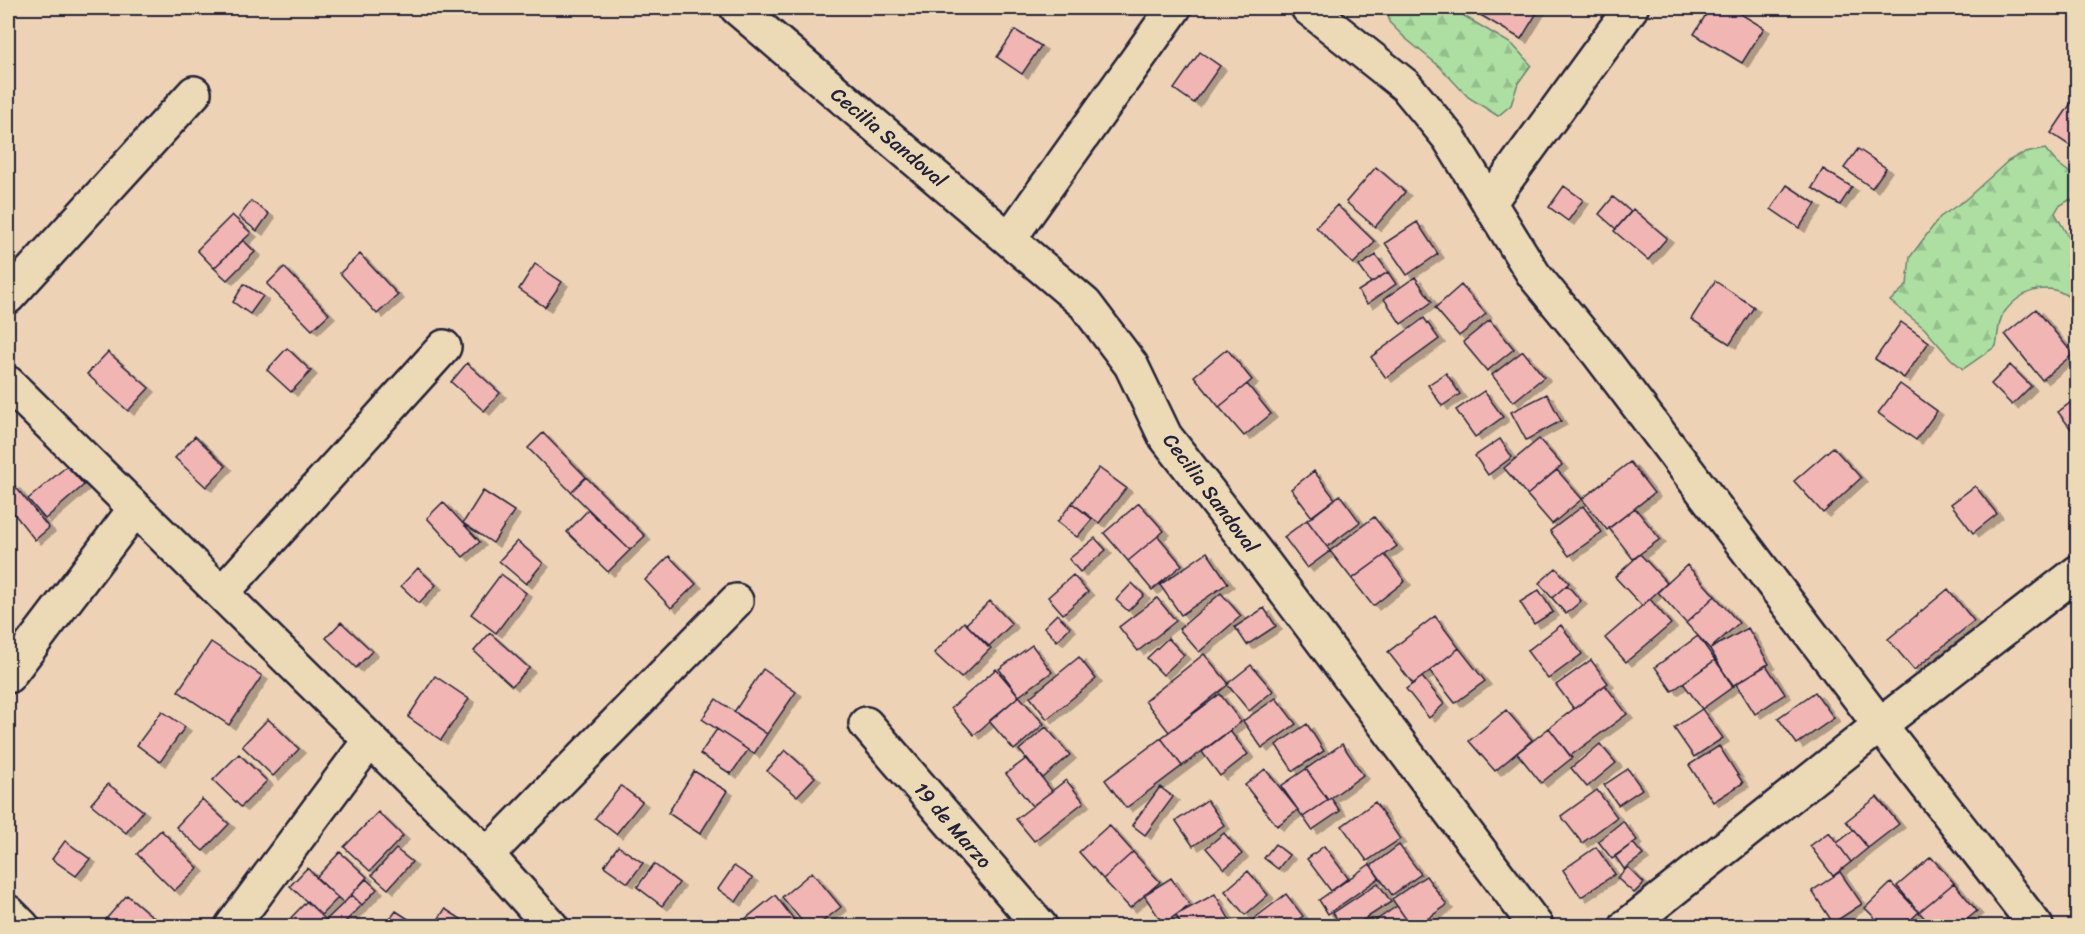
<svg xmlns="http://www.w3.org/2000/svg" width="2085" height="934" viewBox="0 0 2085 934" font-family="Sriracha,sans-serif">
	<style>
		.forest { fill: url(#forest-firs); stroke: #67806e; stroke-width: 1.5 }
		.building { fill: #f1b5b3; stroke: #22223b; stroke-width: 1.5; filter: url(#shadow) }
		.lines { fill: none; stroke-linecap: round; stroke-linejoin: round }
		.minor-casing { stroke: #22223b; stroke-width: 38 }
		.minor { stroke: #ecd9b6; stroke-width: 33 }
		.labels { text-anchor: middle; stroke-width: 4.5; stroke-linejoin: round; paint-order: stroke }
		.street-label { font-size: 20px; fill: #22223b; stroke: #ecd9b6 }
	</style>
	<defs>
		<pattern id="forest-firs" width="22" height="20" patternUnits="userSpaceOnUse" patternTransform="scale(1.5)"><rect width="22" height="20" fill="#acdfa1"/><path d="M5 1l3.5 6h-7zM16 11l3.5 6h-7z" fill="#94bf8c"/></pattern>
		<filter id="shadow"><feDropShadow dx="6" dy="4" stdDeviation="0" flood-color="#0004"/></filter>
	</defs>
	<rect width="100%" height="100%" fill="#edd2b5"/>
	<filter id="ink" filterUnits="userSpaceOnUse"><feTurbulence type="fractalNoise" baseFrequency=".0167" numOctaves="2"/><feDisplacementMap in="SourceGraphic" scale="12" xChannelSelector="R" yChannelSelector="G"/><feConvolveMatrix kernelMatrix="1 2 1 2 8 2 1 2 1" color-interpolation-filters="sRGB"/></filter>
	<g filter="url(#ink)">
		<path class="forest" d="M1388,8H1459L1464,16L1513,45L1531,65L1518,83L1511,105L1498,116L1468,97L1439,66L1405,38L1389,22Z
			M2045,149L2057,163L2077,178V203L2069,200L2059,206L2055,213L2072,243L2077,247V305C2054,278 2022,288 2003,314C1998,322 1998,337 1996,346L1963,369L1951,359L1924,328L1890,301L1907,285L1910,257L1940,217L1965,200L2008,161L2021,154Z"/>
		<path class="building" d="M1473,8H1540L1521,39L1472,10Z
			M1710,8H1731L1764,28L1742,63L1694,34Z
			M1015,30L1041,46L1022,74L997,57Z
			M1200,52L1220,66L1194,103L1174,89Z
			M2078,93V151L2051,133Z
			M1858,149L1886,168L1872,188L1844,168Z
			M1376,167L1405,192L1375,227L1346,202Z
			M1823,169L1852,187L1840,205L1812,188Z
			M1787,185L1816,204L1799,228L1771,209Z
			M1564,186L1583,200L1568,221L1549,207Z
			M1613,197L1631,212L1616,229L1599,214Z
			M251,201L269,214L257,231L239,217Z
			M1337,205L1375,242L1353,264L1316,227Z
			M1633,209L1667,238L1648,260L1614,231Z
			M232,215L251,233L214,268L197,250Z
			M1417,222L1438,254L1407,275L1385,243Z
			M243,240L255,252L227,280L214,268Z
			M360,254L398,295L377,314L340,273Z
			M1376,255L1388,272L1371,283L1359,266Z
			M535,264L562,282L545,307L519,289Z
			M284,267L329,314L312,330L267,284Z
			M1388,272L1396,284L1367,304L1358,291Z
			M1415,277L1432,302L1401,324L1384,299Z
			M1715,281L1754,307L1730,344L1691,319Z
			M244,284L263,296L250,314L233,302Z
			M1461,285L1486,314L1459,336L1435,308Z
			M2036,309L2073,354L2042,380L2005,334Z
			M1424,318L1439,339L1386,378L1371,357Z
			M1490,320L1514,349L1487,371L1463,342Z
			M1901,322L1929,342L1904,378L1875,359Z
			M287,348L311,371L291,392L267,370Z
			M1227,349L1252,380L1219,407L1194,376Z
			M1523,351L1544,377L1513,402L1492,375Z
			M108,352L149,388L128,411L87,374Z
			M467,363L500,393L484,411L451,382Z
			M2010,365L2031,386L2012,405L1991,384Z
			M1446,373L1460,394L1442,406L1428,385Z
			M1247,384L1271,414L1244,436L1219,407Z
			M1900,384L1937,411L1916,440L1878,413Z
			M1484,391L1503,417L1475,437L1456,410Z
			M1547,394L1561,421L1526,440L1511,412Z
			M2078,397V438L2058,412Z
			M543,433L586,477L571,492L528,448Z
			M195,436L226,466L206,487L175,458Z
			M1500,439L1512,457L1488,475L1475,456Z
			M1539,439L1562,465L1527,495L1504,468Z
			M1833,447L1861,478L1823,513L1794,481Z
			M1630,462L1654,493L1607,530L1582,499Z
			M67,466L84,485L45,519L28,499Z
			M1099,468L1126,488L1099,523L1072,503Z
			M1557,470L1582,499L1552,524L1527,495Z
			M1314,471L1335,499L1312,517L1291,489Z
			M586,477L645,536L630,550L571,492Z
			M14,485L49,528L35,540L8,506V490Z
			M1975,486L1997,514L1973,533L1951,504Z
			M483,491L514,511L493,543L463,523Z
			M1340,495L1360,522L1327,547L1307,520Z
			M443,502L480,542L463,557L427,518Z
			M1072,503L1092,519L1077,537L1057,522Z
			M1139,503L1164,531L1128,561L1104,533Z
			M1583,506L1602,532L1569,556L1550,531Z
			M1635,508L1660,539L1633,559L1609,528Z
			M588,510L630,550L608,572L567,532Z
			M1374,517L1397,546L1352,579L1330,551Z
			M1307,520L1330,551L1307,568L1284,537Z
			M1158,536L1182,565L1152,590L1128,561Z
			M1095,538L1106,550L1080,572L1069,559Z
			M517,541L543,563L526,584L499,561Z
			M1207,552L1228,583L1181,615L1160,585Z
			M1640,554L1667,583L1642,606L1615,577Z
			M1385,555L1405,581L1373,606L1352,579Z
			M669,556L696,584L671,608L645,580Z
			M1687,565L1715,596L1686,623L1658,592Z
			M418,568L436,585L419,603L401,586Z
			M1556,568L1569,583L1552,598L1539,583Z
			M501,574L526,593L496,633L471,614Z
			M1073,575L1088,592L1063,614L1048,597Z
			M1132,583L1144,595L1128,611L1116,600Z
			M1567,585L1581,601L1566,614L1552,598Z
			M1948,589L1974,621L1914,670L1888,639Z
			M1539,590L1553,612L1534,624L1520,602Z
			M1221,593L1241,616L1199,652L1179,629Z
			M1715,596L1739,623L1710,649L1686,623Z
			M1157,598L1176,621L1138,651L1119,627Z
			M1650,599L1671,624L1626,662L1605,638Z
			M990,601L1012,624L988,647L966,624Z
			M1264,608L1276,626L1247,645L1235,627Z
			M1057,614L1070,627L1057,641L1044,627Z
			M1435,616L1459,648L1413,684L1388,652Z
			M341,622L372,651L356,668L326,638Z
			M964,622L991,648L961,678L934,653Z
			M1561,625L1582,654L1548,679L1527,651Z
			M1748,628L1769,664L1732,686L1710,649Z
			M490,633L529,668L512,686L474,651Z
			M1698,636L1715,660L1672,691L1655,667Z
			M1168,638L1184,655L1163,675L1147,658Z
			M211,642L262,676L229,725L178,691Z
			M1032,645L1052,672L1019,696L999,669Z
			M1459,648L1485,681L1455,703L1430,671Z
			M1204,654L1229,684L1169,732L1145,701Z
			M1079,657L1096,679L1047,719L1030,697Z
			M1591,660L1608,683L1574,709L1556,685Z
			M1715,660L1734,686L1702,709L1683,683Z
			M1251,665L1273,691L1249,711L1227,684Z
			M1766,665L1785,694L1755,714L1736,684Z
			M763,669L796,692L767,734L734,712Z
			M996,669L1019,696L974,735L951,708Z
			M435,676L469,699L441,740L408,717Z
			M1422,677L1444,704L1429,718L1406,689Z
			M1605,685L1627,714L1570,756L1549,728Z
			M1815,692L1834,718L1797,744L1778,718Z
			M1220,694L1241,722L1182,766L1161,738Z
			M1019,696L1044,724L1014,750L989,721Z
			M1276,698L1296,724L1262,748L1243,721Z
			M716,699L767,734L754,754L702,719Z
			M1702,709L1723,738L1694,757L1674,728Z
			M1506,710L1532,740L1495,771L1469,741Z
			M162,711L185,727L160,762L137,745Z
			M268,719L299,749L273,776L242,746Z
			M1307,724L1324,751L1293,771L1276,745Z
			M1046,727L1070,755L1043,778L1019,750Z
			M1549,728L1572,758L1541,783L1517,753Z
			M717,729L748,750L731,774L700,754Z
			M1230,731L1248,754L1220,776L1202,752Z
			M1161,738L1182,766L1126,808L1105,780Z
			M1342,744L1363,775L1328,800L1306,769Z
			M1600,744L1616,763L1587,787L1571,768Z
			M1719,746L1743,783L1713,802L1689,765Z
			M785,750L815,777L797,796L767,771Z
			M239,754L267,781L241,807L213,780Z
			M1027,758L1052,791L1032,806L1006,774Z
			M1265,769L1298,810L1277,826L1245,785Z
			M1306,769L1328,800L1303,817L1281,786Z
			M1628,769L1642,789L1618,805L1604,785Z
			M694,771L727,791L700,834L668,813Z
			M1066,780L1084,802L1034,841L1016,819Z
			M108,784L143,811L126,833L91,804Z
			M621,786L642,802L616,834L595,818Z
			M1160,787L1173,797L1145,835L1132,825Z
			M1597,790L1617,817L1582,843L1561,816Z
			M1877,797L1899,824L1868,848L1846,821Z
			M1331,798L1340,811L1312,830L1303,817Z
			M202,799L229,824L203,851L176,827Z
			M1207,800L1224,825L1193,846L1176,821Z
			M1375,802L1400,839L1367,861L1342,826Z
			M378,812L403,836L370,871L344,847Z
			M1623,821L1637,840L1612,859L1598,841Z
			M1109,825L1133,852L1103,879L1079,852Z
			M161,830L198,868L174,891L137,854Z
			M1854,830L1868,848L1851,862L1837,843Z
			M1829,832L1851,862L1833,876L1810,846Z
			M1224,833L1242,854L1224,869L1206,848Z
			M65,841L90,859L76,876L52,859Z
			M1633,843L1643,855L1624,869L1615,856Z
			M1275,844L1289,855L1278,869L1264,858Z
			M1399,845L1421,874L1392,895L1371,866Z
			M618,846L643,863L628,883L604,866Z
			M1324,846L1348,878L1331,891L1307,859Z
			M1596,847L1615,874L1581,897L1563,870Z
			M396,849L412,862L388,889L372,875Z
			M340,852L367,877L344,903L316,878Z
			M1133,852L1160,882L1130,908L1103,879Z
			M1931,857L1954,883L1919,912L1897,886Z
			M654,864L679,883L662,906L637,887Z
			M1370,864L1379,878L1328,914L1319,900Z
			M734,866L752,878L736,902L718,889Z
			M1628,867L1644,883L1634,893L1617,878Z
			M307,868L338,898L321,915L290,886Z
			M1248,871L1268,895L1245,915L1225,891Z
			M812,872L841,907L817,926H806L782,897Z
			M1840,872L1862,904L1833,923L1812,891Z
			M1426,876L1447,905L1417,926H1411L1392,899Z
			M1171,878L1190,905L1163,924L1144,895Z
			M366,879L377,889L362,905L351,895Z
			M1378,883L1391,902L1354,926H1342L1333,913Z
			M1891,883L1919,912L1904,926H1883L1865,908Z
			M1954,883L1977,911L1959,926H1932L1919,912Z
			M1215,894L1233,926H1182L1176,915Z
			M1286,894L1303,916L1290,926H1249L1247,924Z
			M127,895L160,923L157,926H116L106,919Z
			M352,895L362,905L341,926H332L326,920Z
			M775,895L799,926H748L744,920Z
			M307,901L332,926H283Z
			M1397,906L1411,926H1368Z
			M445,909L461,919L457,926H434Z
			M396,911L419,926H385Z"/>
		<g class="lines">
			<defs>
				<path id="minor" d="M737,8L1085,304L1131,365L1165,436L1264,563L1536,926
					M1308,8L1406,86L1449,138L1534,275L1599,354L1880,725L2036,926
					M1489,203L1631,8
					M1009,239L1174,8
					M8,297L194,93
					M8,383L487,855L551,926
					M222,593L444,347
					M8,676L135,509
					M866,724L1040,926
					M487,855L736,601
					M8,912L22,926
					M232,926L370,740
					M1627,926L1880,725L2078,572"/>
			</defs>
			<use href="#minor" class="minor-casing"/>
			<use href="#minor" class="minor"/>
		</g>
	</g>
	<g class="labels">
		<g class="street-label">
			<text transform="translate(889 137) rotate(40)" y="7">Cecilia Sandoval</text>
			<text transform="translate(1211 493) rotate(53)" y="7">Cecilia Sandoval</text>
			<text transform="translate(953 825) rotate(49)" y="7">19 de Marzo</text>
		</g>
	</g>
	<rect width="2085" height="934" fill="none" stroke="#ecd9b6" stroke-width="30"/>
	<rect x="15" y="15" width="2055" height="904" fill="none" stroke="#22223b" stroke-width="2" filter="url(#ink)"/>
</svg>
